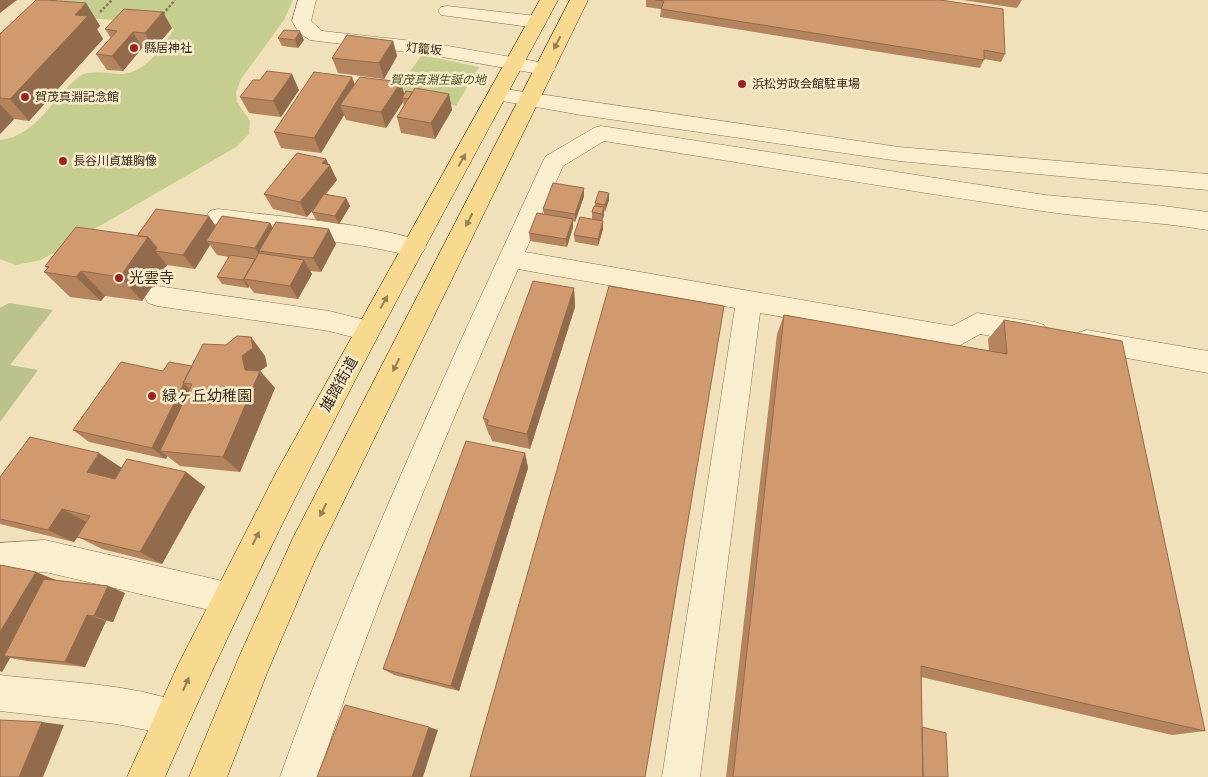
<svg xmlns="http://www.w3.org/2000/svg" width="1208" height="777" viewBox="0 0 1208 777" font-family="Lora,'Noto Sans JP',serif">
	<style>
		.green { fill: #c6ce8f }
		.cemetery { fill: #bbc28f }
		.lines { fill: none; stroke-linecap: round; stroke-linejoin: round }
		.minor-casing { stroke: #887154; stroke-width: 1 }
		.major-casing { stroke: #553f29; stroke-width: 1 }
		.path { stroke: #887154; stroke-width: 2.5; stroke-dasharray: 2.5 2; stroke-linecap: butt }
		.minor { fill: #fbeece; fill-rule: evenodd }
		.major { fill: #f7d98f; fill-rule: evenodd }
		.wall { fill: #b4845f }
		.shaded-wall { fill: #926b4d }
		.building { fill: #d1996e; stroke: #926b4d }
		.oneway { fill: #968054 }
		.poi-dot { fill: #9b2221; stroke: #f7ebcb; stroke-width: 2 }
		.labels { text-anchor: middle; stroke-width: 5; stroke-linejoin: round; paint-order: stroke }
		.far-poi-label { font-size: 12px; fill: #36281a; stroke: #f7ebcb; text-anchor: start }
		.far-street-label { font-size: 12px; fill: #36281a; stroke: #f7ebcb }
		.far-park-label { font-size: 12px; font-style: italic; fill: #46541f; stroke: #f7ebcb }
		.poi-label { font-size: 15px; fill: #36281a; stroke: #f7ebcb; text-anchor: start }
		.street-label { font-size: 15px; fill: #36281a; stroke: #f7ebcb }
	</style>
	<rect width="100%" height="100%" fill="#f0e1bb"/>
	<path class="green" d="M60,0H293L284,20L241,79L236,92L237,102L250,121L249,134L236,147L41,260L16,265L0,259V140C38,136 53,96 81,75C94,70 105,73 119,74C144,75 162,48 174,29L169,25L67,16L57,4Z
		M422,55L479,67L456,106L394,93Z"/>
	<path class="cemetery" d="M9,303L53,310L10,365L38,370L0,422V308Z"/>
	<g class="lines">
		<defs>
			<path id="minor" d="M298,0H316L311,21L322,31L431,43L545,63L552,65L555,69L552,73L545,75L431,55L310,40L299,33L292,21Z
				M447,6L537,16L544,18L546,22L544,26L537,28L441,15L438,11L441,7Z
				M498,88L899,147L1208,174V190L899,161L581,115L491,99L488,94L491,89Z
				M601,126L1045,195L1156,205L1208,212V230C1153,221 1097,219 1042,211C896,189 750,164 604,141L563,166L525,252L952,326L977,313L1035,322L1044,325L1048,333L1044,341L1035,344L980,334L955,348L760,313L700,777H662L735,308L518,269C445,436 374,604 318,777H280C355,566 450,364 543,161L546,156L594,128Z
				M218,209C282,217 361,222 422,241L426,247L422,253L414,256L364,246L218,225L210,223L206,217L210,211Z
				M157,286L329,311L377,323L381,330L377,337L368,341L329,331L157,306L148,303L144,296L148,289Z
				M1087,330L1208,351V373L1078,349L1074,341L1078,333Z
				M45,540L227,582L239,586L243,598L239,610L227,614L45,572L0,575V543Z
				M0,675C56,682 132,683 184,704L189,717L184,730L171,735L116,724L0,711Z"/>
			<path id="major" d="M540,0H558C420,256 280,510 165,777H127L178,665L277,471Z
				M570,0H588L315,560L267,673L227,777H189L239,657L293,538Z"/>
		</defs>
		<use href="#minor" class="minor-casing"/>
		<use href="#major" class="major-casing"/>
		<path class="path" d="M100,12L112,0
			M163,14L175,0"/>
		<use href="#minor" class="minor"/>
		<use href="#major" class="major"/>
	</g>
	<path class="wall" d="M646,0H940L1005,54L1001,62L984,59L980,68L660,17L661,9L646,7Z
		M962,0H1022L1017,8Z
		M86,3L100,26L97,29L103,39L29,121L14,119L0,134V34Z
		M172,28L154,49L142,48L123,71L107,70L96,54L111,38L105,29Z
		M278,38L304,40L298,48L282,46Z
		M393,41L397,56L384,79L338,73L332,58Z
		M260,80L299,90L281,117L249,113L240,97Z
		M401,82L404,94L413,92L449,94L452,110L435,139L401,133L397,117L404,106L403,102L386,128L346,120L344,115L321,153L281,148L274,132L355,84Z
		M326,159L337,180L325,195L346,198L350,206L339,224L316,220L312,212L318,204L307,217L273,209L264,194Z
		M584,188V196L575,222L573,221V227L567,247L530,241L529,233L544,214L543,209Z
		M609,193V200L604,212L602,221H603V229L598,246L575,242L574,235L592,220V212L595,206V203Z
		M270,223L273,228L336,244L321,272L310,271L312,274L298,299L254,293L249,286L248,288L222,284L217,277L229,257L217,255L210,245L195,269L167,265L142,301L105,296L101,301L70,297L44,272L47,268L45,266L137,236L215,226Z
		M574,288L575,307L530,449L492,441L490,435H489L483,418Z
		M784,315L989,351L988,339L1004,320L1205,731L1172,735L921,677L922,727L948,777H726L777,334Z
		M265,356L267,366L260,371L275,388L240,472L180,466L167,456L166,459L89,442L73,430L163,371Z
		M525,453L528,468L459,691L394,675L383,669Z
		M122,468L186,472L205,487L162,564L102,549L78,537L74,542L0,524V477Z
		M0,565L56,580V581L108,586L125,593L113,622L106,621L85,667L27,661L10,658L2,672L0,671Z"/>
	<path class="shaded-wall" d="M0,0H17L0,13Z
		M86,3L100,26L97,29L103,39L29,121L10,99L75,15Z
		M163,12L172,28L154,49L145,33Z
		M300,31L304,40L298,48L295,40Z
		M133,32L142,48L123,71L112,56Z
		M393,41L397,56L384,79L379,63Z
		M292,74L299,90L281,117L273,101Z
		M352,77L358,93L340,105L344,115L321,153L314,138Z
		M401,82L405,98H402L403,102L386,128L381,112Z
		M449,94L452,110L435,139L431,123Z
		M0,104L14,119L0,134Z
		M326,159L329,166L330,165L337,180L307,217L300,202L322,163Z
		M584,188V196L575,222V214Z
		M609,193V200L605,212V205Z
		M346,198L350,206L339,224L335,216Z
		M604,207V215L602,222V214Z
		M209,216L219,231L206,241L210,245L195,269L183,255Z
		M573,219V227L567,247L566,239Z
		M603,221V229L598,246V239Z
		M270,223L278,237L259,251L265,260L264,262L255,248Z
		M329,229L336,244L321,272L313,258Z
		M148,237L159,251H155L167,265L142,301L120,277Z
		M304,260L312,274L298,299L290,286Z
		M81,271L105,296L101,301L76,277Z
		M244,279L249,286L248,288L243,280Z
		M574,288L575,307L530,449L527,434Z
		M251,337L265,356L267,366L260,371L275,388L240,472L223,457L245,370L242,356Z
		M184,384L197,396L160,451L167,456L166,459L152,448Z
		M99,453L122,468L110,486L87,472Z
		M525,453L528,468L459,691L451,686Z
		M186,472L205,487L162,564L140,552Z
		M62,509L87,522L74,542L48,530Z
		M36,572L56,580L11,657L4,656L10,658L2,672L0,671V632Z
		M108,586L125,593L113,622L94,616Z
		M87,615L106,621L85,667L65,662Z
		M42,722L64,725L43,777H19Z
		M429,727L438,730L423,777H412Z"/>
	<path class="building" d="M36,0H47L86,3L75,15L88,16L10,99L0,98V34Z
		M655,0H940L1003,9L1005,54L984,50V60L661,9L664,1Z
		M124,9L163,12L145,33L133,32L112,56L96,54L117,31L105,29Z
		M284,30L300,31L295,40L278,38Z
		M347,35L393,41L379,63L332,58Z
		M267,71L292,74L273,101L240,97L253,80H260Z
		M314,72L352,77L314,138L274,132Z
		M360,77L401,82L381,112L340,105Z
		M415,88L449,94L431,123L397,117Z
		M406,91L413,92L408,99L402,98Z
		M297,153L326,159L322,163L330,165L300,202L264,194Z
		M553,183L584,188L575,214L543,209Z
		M599,191L609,193L605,205L595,203Z
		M324,194L346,198L335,216L312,212Z
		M594,206L604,207L602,214L592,212Z
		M156,209L209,216L183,255L155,251L157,248L148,237L137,236Z
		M537,213L573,219L566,239L529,233Z
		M222,216L270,223L255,248L206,241Z
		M580,217L603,221L598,239L574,235Z
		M276,222L329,229L313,258L259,251Z
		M76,227L148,237L120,277L81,271L76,277L44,272L49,267L45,266Z
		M259,253L304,260L290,286L244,279Z
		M230,255L255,259L243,280L217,277Z
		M533,281L574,288L527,434L487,425L488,420L483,418Z
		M609,286L724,306L645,777H470Z
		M784,315L1007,354L1004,320L1122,341L1205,731L921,666L923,777H733Z
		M237,336L251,337L253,348L242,356L245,370L260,371L223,457L160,451L192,384L183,383L203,344L226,345Z
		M121,362L163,371L169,362L192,366L183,383H184L152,448L73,430Z
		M30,437L99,453L87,472L115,479L127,459L186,472L140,552L77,537L90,516L62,509L48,530L0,519V477Z
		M466,441L525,453L451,686L383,669Z
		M0,565L36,572L0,632Z
		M44,579L108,586L94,616L87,615L65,662L4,656Z
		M345,705L429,727L412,777H317Z
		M0,720L42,722L19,777H0Z
		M922,727L946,733L948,777H923Z"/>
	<defs><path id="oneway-solid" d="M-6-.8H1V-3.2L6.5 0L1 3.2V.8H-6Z" transform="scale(1.25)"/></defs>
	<g class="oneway">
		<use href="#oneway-solid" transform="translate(557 43) rotate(117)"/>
		<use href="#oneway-solid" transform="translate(462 160) rotate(-61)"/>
		<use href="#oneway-solid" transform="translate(469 220) rotate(117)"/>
		<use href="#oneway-solid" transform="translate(384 302) rotate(-61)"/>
		<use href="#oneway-solid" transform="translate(396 365) rotate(117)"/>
		<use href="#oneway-solid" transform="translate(323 510) rotate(116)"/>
		<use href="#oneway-solid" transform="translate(256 538) rotate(-63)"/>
		<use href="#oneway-solid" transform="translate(186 684) rotate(-66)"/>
	</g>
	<g class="poi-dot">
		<circle cx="134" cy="48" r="5"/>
		<circle cx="742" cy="84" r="5"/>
		<circle cx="25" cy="97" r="5"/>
		<circle cx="63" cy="161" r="5"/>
		<circle cx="119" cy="278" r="5"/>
		<circle cx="152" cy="396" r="5"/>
	</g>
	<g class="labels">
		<g class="far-poi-label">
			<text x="144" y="52">縣居神社</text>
			<text x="752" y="88">浜松労政会館駐車場</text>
			<text x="35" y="101">賀茂真淵記念館</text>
			<text x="73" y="165">長谷川貞雄胸像</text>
		</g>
		<g class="far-street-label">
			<text transform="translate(424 49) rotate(6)" y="4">灯籠坂</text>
		</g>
		<g class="far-park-label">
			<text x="438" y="84">賀茂真淵生誕の地</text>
		</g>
		<g class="poi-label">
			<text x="129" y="283">光雲寺</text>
			<text x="162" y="401">緑ヶ丘幼稚園</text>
		</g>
		<g class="street-label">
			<text transform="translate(339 384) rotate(-61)" y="5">雄踏街道</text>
		</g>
	</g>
</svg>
